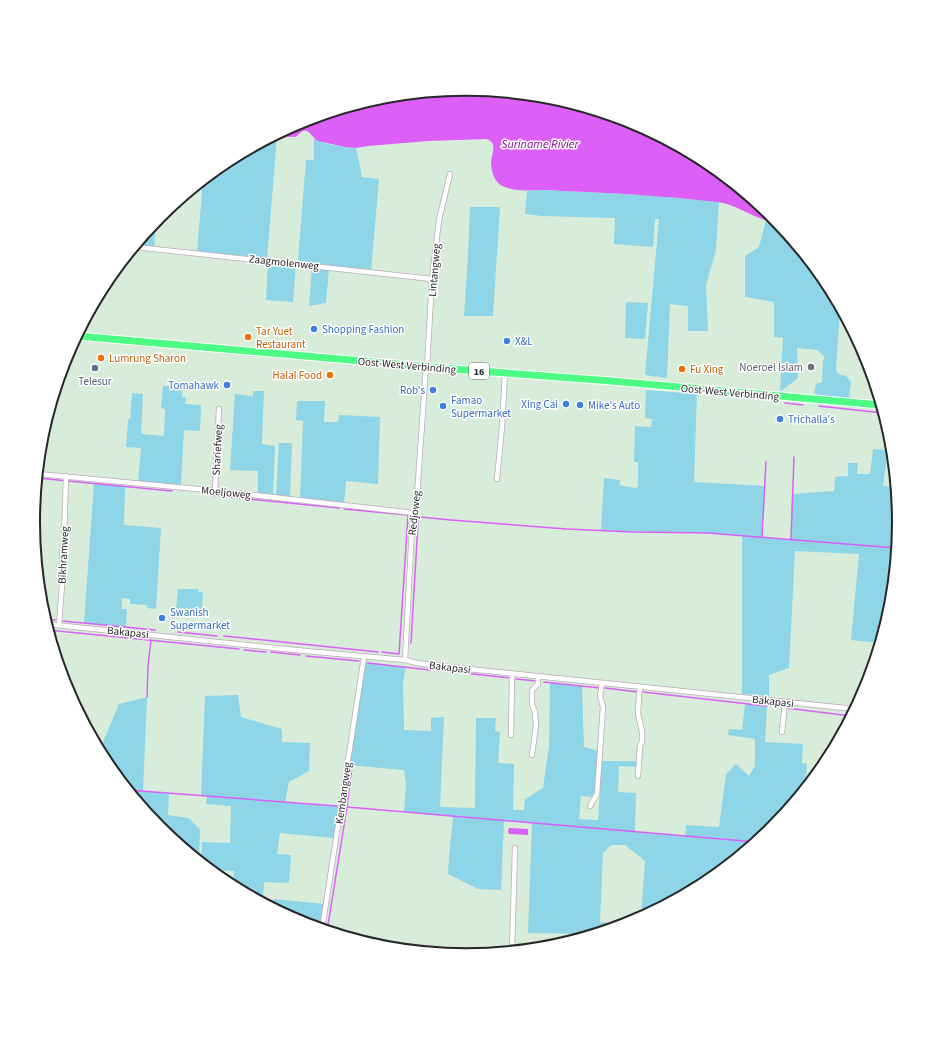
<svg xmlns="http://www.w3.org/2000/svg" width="932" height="1045" viewBox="0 0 932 1045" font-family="'Source Sans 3',sans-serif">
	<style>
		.green { fill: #8ed5e8 }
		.water { fill: #dc5ff8 }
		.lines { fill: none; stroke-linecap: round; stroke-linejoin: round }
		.stream { stroke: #dc5ff8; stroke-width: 1.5 }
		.street-casing { stroke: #bdabb6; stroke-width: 6 }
		.primary-casing { stroke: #fff; stroke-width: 9 }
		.street { stroke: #fff; stroke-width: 4.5 }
		.primary { stroke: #4cfc83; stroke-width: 7 }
		.shop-dot { fill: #3f7fe0; stroke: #fff; stroke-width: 1.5 }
		.food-dot { fill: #e8710a; stroke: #fff; stroke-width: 1.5 }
		.worship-dot { fill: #6b7280; stroke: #fff; stroke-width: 1.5 }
		.service-dot { fill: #5c6f8a; stroke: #fff; stroke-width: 1.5 }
		.labels { text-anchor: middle; stroke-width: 3; stroke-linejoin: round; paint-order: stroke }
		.shield { fill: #fff; stroke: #686868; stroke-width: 1 }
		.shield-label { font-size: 10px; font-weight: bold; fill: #272727 }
		.street-label { font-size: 11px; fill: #272727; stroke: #fff }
		.shop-label { font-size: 11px; fill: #366cbe; stroke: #fff; text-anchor: start }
		.food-label { font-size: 11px; fill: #c56008; stroke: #fff; text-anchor: start }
		.worship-label { font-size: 11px; fill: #5b616d; stroke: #fff; text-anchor: end }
		.service-label { font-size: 11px; fill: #4e5e75; stroke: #fff }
		.water-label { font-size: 12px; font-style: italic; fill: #8f02a1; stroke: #fff }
		.rim { fill: none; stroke: #272727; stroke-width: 2 }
	</style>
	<rect width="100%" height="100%" fill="#d7ecd9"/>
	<path class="green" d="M276,136H277L267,259L197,252L203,181L226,162Z
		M314,139C326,145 343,147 356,148L362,177L379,179L371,271L312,264L303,262L298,260L306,160H314Z
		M537,190H544L644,195L719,202L716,250L706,285L708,331H688V306L670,304L667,378L645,375L659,219H655L653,247L614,244L615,218L542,216L525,214L527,191Z
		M470,207H500L493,316H464L468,255Z
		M766,220L777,222L826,282L840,309L836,370L838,374L846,376L851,382L849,398L821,396L814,393L816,384L822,382L823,360L824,359V356L817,350L797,348L798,378L780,392L783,338L774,337V302L745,297V256L759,247Z
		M156,221L154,248L137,246V244Z
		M268,263L296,265L293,302L266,300Z
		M312,267L329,269L326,303L309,306Z
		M626,302L648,303L645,339L625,338Z
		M163,386H183L182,397H186L185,404L201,405L200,431L184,430L181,486L138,482L141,448L126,447L128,419H130L132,393L143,394L141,434L164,436L165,409L161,408Z
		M646,390L697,394L694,482L764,486L762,537L791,540L792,494L834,491L835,477L848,476V463H858L857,474H870L873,449L888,450L883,486L896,488L899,523L891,607L880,643L851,640L859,554L795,551L789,668L769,675V696L742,694V536L708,533L601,531L604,478L620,480V485L634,488L638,487V462H634L635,426L651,427L652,419L645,418Z
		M253,391H264L262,444L275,446L273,496L258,494V471L230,470L235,394L253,396Z
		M297,401H325L324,422H338L339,415L380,417L378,484L346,481L344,504L300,499L303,421L296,420Z
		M279,443H292L290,497L276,496Z
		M94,483L125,486L124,525L161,528L156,609L147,608V605L130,604V599L122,598V609H127L126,627L84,623Z
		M178,589H198L199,592H203L202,611H176C176,603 178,596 178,589Z
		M365,662L406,667L403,683L404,730L431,731V718L444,717L440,807L475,808L476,718H496L495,731L500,732L498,763L514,764L513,810H524L525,799L543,788L549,746L550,683L582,686L584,747L599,751L597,792L593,797L581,796L579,819L598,820L602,761H636V767L619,766L618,792L636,793L635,832L685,836L686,825L719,827L726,774L736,764L749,776L755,766V739L728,735L729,729L742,730L745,704L767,706L765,742L803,744L802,763L807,764L805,789L772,829L706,883L641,917L645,861L625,845H611L603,853L600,922L612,923V929L593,934L528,933L532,823L504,821L501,890L478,889L448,874L449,858L453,817L404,812L406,784L404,770L348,765Z
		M238,695L241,717L282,729V742L310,743L309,771L289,782L285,802L339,806L334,838L280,833L277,854L291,855L289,883L264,882L263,898H254L233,887L234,871L211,870L201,863L202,842L230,843L231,806L206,804L207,796H201L205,696Z
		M147,697L143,791L169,793L168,815L189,818L200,830L199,861L160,829L106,763L95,742H103L119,704Z
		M274,899L324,904L321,929L300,922L274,908Z"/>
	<path class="water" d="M466,90L551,98L632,123L707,163L772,216L777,222C773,221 769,221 765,220C749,215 734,204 717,202C665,196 614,193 562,191C556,190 550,190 544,190C530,190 518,192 505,187C495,184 491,172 491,162C492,154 498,142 486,139L428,141L368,146L356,148L345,147L318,141C312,138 310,129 303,131C300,132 298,136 295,137L276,136L301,122L382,98Z
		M509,828L528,829V835L509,834L508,831Z"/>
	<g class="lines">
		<path class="stream" d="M785,403L803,405
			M819,406L883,413
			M37,478L172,491
			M210,495L339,508
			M344,509L408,515L399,654L382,652
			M762,536L766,462
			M791,539L794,457
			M45,619L55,620
			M63,621L155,630
			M48,630L239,649
			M178,632L217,636
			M224,636L378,652
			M411,643L418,523L420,517L451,520L567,529L633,532L708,533L896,548
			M244,650L266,652
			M271,652L300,655
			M306,656L359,661
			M368,663L430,670
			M436,670L511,678
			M516,679L536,681
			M544,682L600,688
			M605,688L638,692
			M643,692L767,706
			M147,697L148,666L151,640
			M786,708L851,716
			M128,790L337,806
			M347,807L756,842
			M327,931L347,807L352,766"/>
		<defs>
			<path id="street" d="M135,247L432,279
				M427,367L432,279L439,220L450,174
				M38,474L208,490L414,513
				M497,479L502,427L505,373
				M215,491L219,409
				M46,624L295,650L405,660L417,663L468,669L855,709
				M59,625L62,585V554L64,540L66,476
				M405,660L412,528L417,496L426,367
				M782,732L785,702
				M511,735L512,674
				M532,755L536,725L535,712L532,705V690L538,684V677
				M638,776L640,746L642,741V732L638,714L639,694L640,688
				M590,806L597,794L603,707L600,696L602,684
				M322,929L364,657
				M512,951L515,848"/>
			<path id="primary" d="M77,336L453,369L611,381L881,405"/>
		</defs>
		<use href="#street" class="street-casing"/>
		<use href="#primary" class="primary-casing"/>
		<use href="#street" class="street"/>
		<use href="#primary" class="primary"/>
	</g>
	<g class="shop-dot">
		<circle cx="314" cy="329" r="4"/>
		<circle cx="507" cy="341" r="4"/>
		<circle cx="227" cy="385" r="4"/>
		<circle cx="433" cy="390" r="4"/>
		<circle cx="566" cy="404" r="4"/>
		<circle cx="580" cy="405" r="4"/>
		<circle cx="443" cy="406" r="4"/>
		<circle cx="780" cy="419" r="4"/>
		<circle cx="162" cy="618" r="4"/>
	</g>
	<g class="food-dot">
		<circle cx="248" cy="337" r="4"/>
		<circle cx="101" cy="358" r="4"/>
		<circle cx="682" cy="369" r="4"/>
		<circle cx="330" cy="375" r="4"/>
	</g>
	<circle class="worship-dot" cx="811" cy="367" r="4"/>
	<circle class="service-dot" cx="95" cy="368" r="4"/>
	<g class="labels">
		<rect class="shield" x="469" y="363" width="20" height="16" rx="3"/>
		<g class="shield-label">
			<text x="479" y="375">16</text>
		</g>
		<g class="street-label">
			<text transform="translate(284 262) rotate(6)" y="4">Zaagmolenweg</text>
			<text transform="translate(434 270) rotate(-85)" y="4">Lintangweg</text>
			<text transform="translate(407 365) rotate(5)" y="4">Oost-West Verbinding</text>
			<text transform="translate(730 392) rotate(5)" y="4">Oost-West Verbinding</text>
			<text transform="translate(217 450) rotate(-87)" y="4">Shariefweg</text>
			<text transform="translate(226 492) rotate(6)" y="4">Moeljoweg</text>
			<text transform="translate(414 513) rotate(-84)" y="4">Redjoweg</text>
			<text transform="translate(63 555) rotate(-87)" y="4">Bikhramweg</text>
			<text transform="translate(128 632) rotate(6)" y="4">Bakapasi</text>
			<text transform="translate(450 667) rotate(7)" y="4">Bakapasi</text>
			<text transform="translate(773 701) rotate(6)" y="4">Bakapasi</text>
			<text transform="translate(343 793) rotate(-82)" y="4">Kembangweg</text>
		</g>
		<g class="shop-label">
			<text x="322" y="333">Shopping Fashion</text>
			<text x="515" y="345">X&amp;L</text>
			<text x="219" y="389" text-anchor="end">Tomahawk</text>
			<text x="425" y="394" text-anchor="end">Rob's</text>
			<text x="451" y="404">Famao<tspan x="451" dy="13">Supermarket</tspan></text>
			<text x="558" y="408" text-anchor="end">Xing Cai</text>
			<text x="588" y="409">Mike's Auto</text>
			<text x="788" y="423">Trichalla's</text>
			<text x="170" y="616">Swanish<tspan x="170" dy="13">Supermarket</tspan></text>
		</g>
		<g class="food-label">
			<text x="256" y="335">Tar Yuet<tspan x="256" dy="13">Restaurant</tspan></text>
			<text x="109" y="362">Lumrung Sharon</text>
			<text x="690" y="373">Fu Xing</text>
			<text x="322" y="379" text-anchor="end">Halal Food</text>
		</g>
		<g class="worship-label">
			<text x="803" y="371">Noeroel Islam</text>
		</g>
		<g class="service-label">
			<text x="95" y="385">Telesur</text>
		</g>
		<g class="water-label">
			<text x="540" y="148">Suriname Rivier</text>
		</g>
	</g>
	<path d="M0 0H932V1045H0ZM40 522a426 426 0 1 1 852 0a426 426 0 1 1-852 0Z" fill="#fff" fill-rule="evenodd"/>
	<path class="rim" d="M40 522a426 426 0 1 1 852 0a426 426 0 1 1-852 0Z"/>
</svg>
